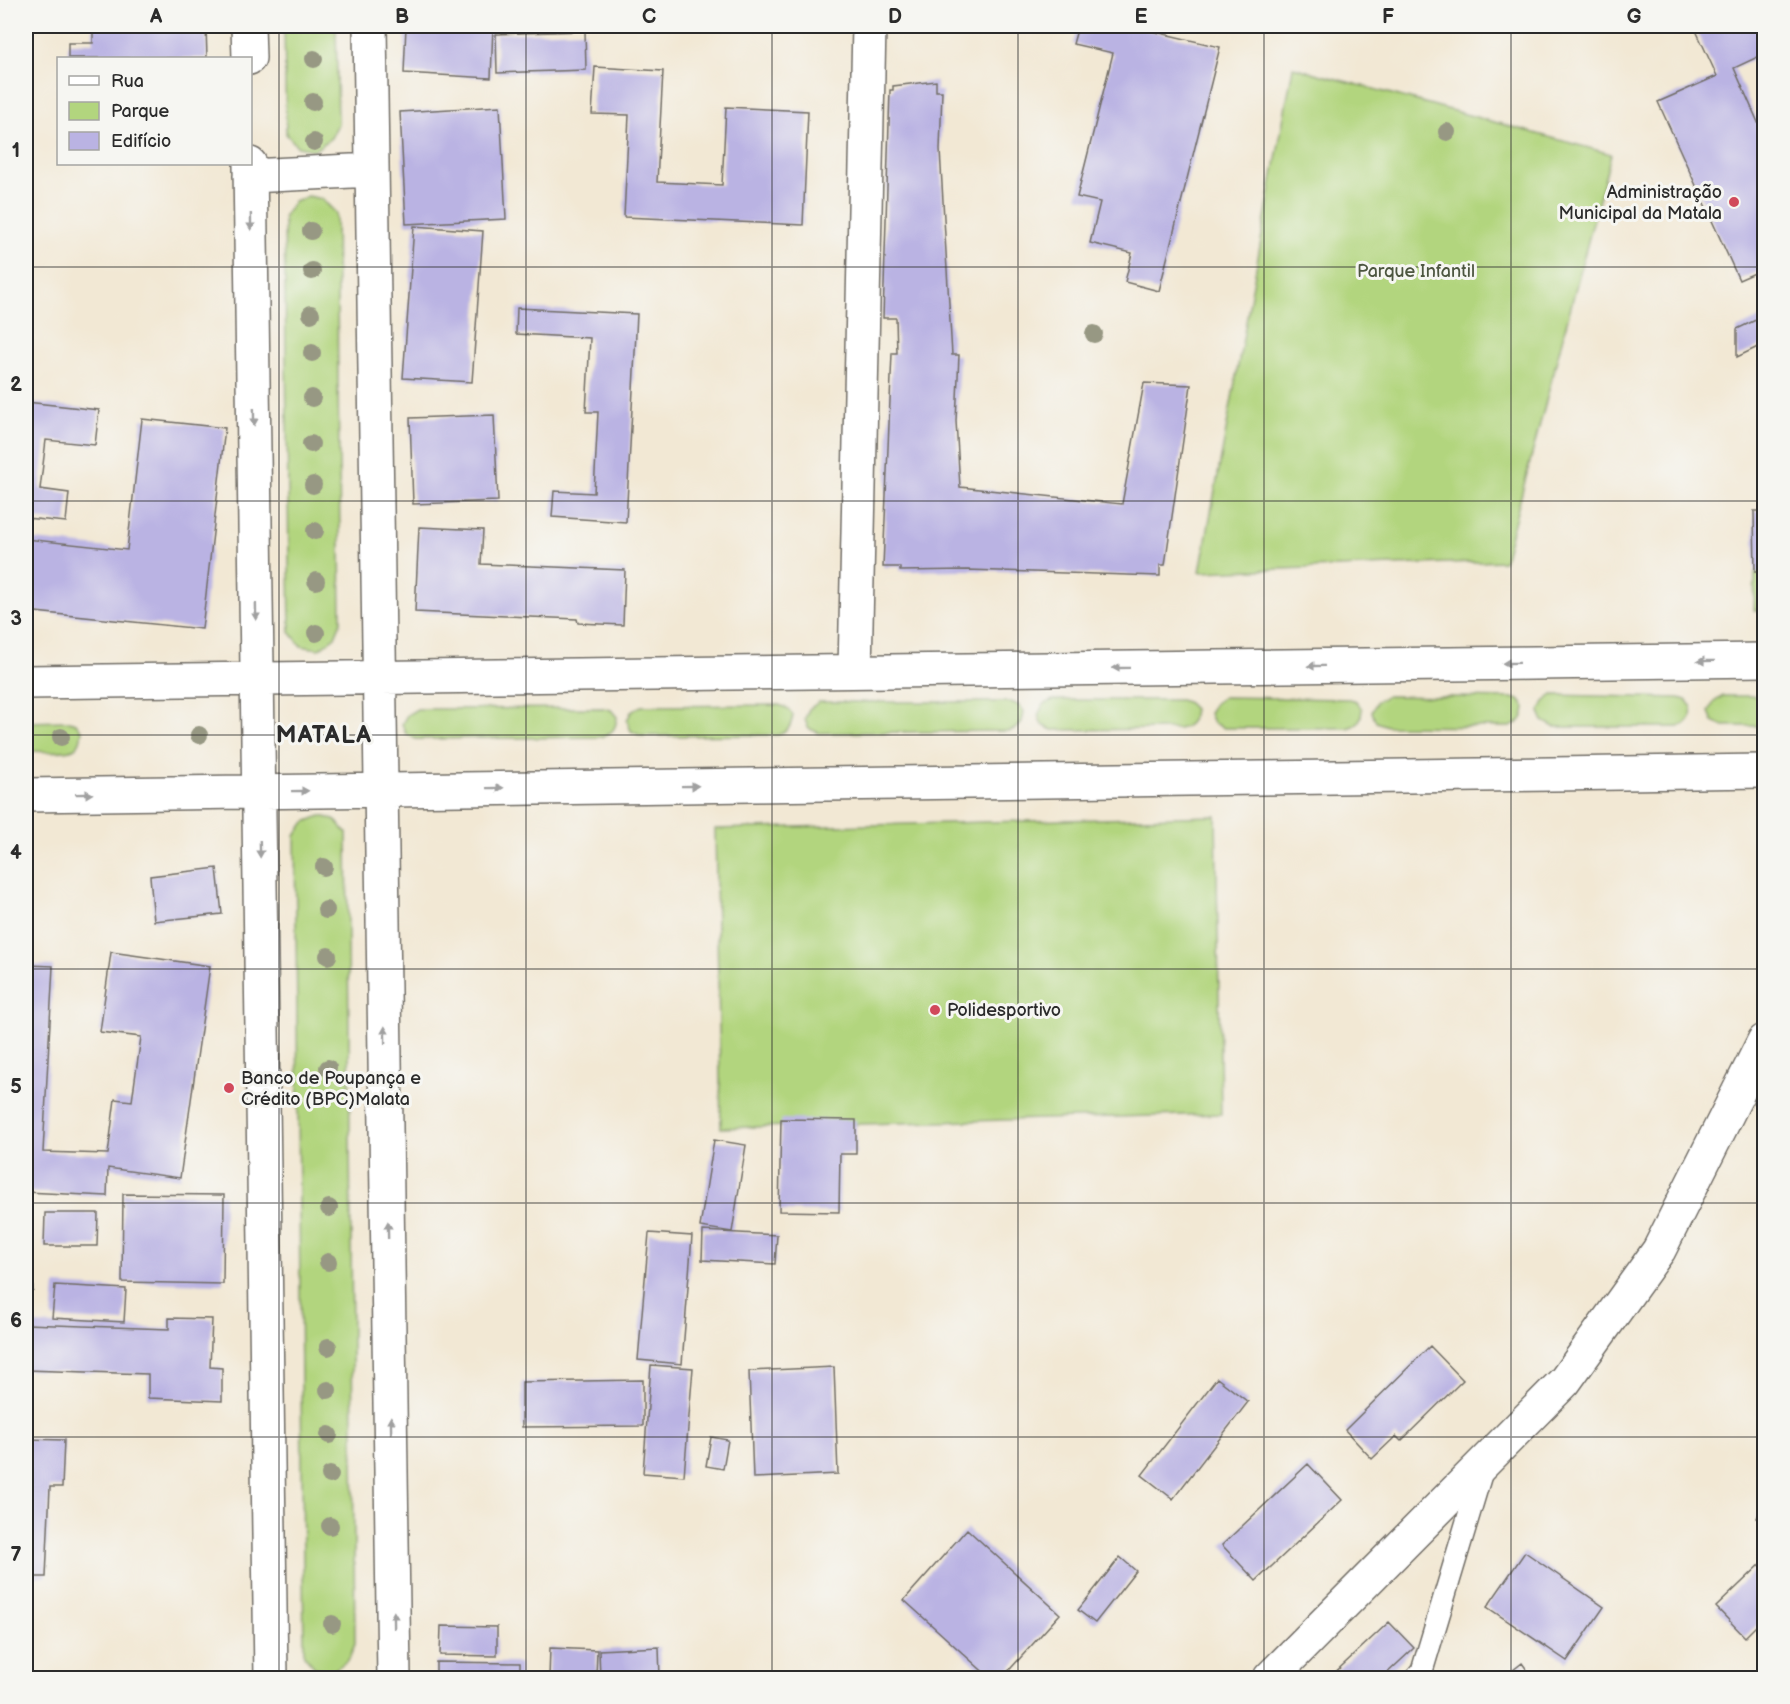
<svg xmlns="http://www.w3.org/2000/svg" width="1790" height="1704" viewBox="0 0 1790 1704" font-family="'Balsamiq Sans',sans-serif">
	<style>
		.green { fill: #b2d57e; stroke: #6e8054; stroke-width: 1.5 }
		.building { fill: #bab3e3 }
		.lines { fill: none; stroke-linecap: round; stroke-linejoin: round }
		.lane-casing { stroke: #716d66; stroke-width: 24 }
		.street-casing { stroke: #716d66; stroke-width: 36 }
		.lane { stroke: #fff; stroke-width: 21 }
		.street { stroke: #fff; stroke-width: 33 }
		.tree { fill: #979883 }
		.oneway { fill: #a0a0a0 }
		.grid { fill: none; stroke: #2b2b2b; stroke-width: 1.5; stroke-opacity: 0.55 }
		.poi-dot { fill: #d1495b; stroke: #f6f6f2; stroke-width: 2 }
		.labels { text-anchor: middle; stroke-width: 6; stroke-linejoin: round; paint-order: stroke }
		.poi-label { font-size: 18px; fill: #2b2b2b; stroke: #f6f6f2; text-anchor: start }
		.park-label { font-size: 18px; fill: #4d5640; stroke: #f6f6f2 }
		.district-label { font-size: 24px; font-weight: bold; letter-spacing: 1.5px; fill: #2b2b2b; stroke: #f6f6f2 }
		.neatline { fill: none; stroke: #2b2b2b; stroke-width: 2 }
		.grid-label { font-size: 20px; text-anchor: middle; font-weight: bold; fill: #2b2b2b }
	</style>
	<rect width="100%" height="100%" fill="#f6f6f2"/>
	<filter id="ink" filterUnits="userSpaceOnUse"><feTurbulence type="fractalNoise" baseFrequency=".0167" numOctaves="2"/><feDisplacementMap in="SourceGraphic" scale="12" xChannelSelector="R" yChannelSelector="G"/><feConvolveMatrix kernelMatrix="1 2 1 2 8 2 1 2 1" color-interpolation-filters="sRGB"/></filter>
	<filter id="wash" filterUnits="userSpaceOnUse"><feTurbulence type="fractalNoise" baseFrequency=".008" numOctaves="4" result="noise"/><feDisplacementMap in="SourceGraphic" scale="24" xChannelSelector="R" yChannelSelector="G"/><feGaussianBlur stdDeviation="1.35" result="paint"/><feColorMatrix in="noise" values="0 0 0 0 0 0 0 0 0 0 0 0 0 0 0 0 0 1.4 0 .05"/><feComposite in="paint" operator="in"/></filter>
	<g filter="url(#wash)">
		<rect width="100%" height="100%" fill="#f2e8d4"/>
		<path class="green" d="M284,26H336L338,124L331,138L315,150L298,147L286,134Z
			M1293,67L1611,154L1504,561L1200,572Z
			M308,196L322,199L336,213L341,622L335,637L319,649L301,646L290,632L284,216L294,202Z
			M1755,572H1764V610H1754Z
			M1553,695L1679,698L1686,700L1692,707L1691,717L1686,724L1678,727H1554L1543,721L1539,712L1544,702Z
			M1387,696L1512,698L1519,700L1525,707C1524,718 1521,723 1510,727L1387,726L1376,722L1372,712L1376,702Z
			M1723,696H1764V726H1723L1713,721L1709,712L1714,702Z
			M1223,697L1349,699L1356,701L1362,709C1361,720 1359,725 1347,728H1224L1213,723L1209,713L1214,704Z
			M1053,700H1180L1187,702L1194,709L1192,719L1187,726L1179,729L1052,730L1042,725L1038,715L1043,705Z
			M819,702H1011L1018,705L1024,711C1023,722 1021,728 1009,731L819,733L808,728L805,719L809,709Z
			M779,705L787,708L793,715C791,726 789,731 778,735L641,736L631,731L627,721L631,712L641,706Z
			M604,708L611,710L617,717C616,728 613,733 602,737L416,739L406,734L402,724L407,715L417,709Z
			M69,721L76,723L82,731C81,737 81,744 75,748C65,754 37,751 26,751V722Z
			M320,816L334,819L347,833L355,1644L349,1659L333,1671L315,1668L304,1655L295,836L305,822Z
			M1216,816L1221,1114L721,1128L715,829Z"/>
		<g id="blocks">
			<path class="building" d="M93,26H206L207,58H68V43H93Z
				M406,26H493L491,78L404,73Z
				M1078,26H1130L1220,47L1159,291L1125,282L1132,253L1090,243L1100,202L1077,197L1113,53L1073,44Z
				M1694,26H1764V54L1734,68L1764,136V269L1739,280L1658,102L1717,76Z
				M585,31L586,70L497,73L496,34Z
				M26,34L30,35L27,65H26Z
				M595,67L663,71L657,182L722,185L726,107L808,111L803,225L624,217L629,115L592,114Z
				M936,81V91H942L940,150L952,355H959L956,421L960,487L1122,504L1144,383L1191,385L1165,565H1160V576L967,570L900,571V567H883L892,353H897L896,318H883L890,90H893V86Z
				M500,106L506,219L406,224L400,112Z
				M414,226L483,231L472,382L403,378Z
				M517,308L637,314L626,522L552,517L554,491L594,493L598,412H586L590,338L516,334Z
				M1764,316V344L1737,357V329Z
				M26,402L99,410L95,445L46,440L40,489L69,493L66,522L26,518Z
				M494,415L498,501L413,504L410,418Z
				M142,419L225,428L202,629L26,611V539L127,550Z
				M1754,511H1764V572H1755Z
				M419,527L483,530L481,564L625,570L623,625L578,623L577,619L415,612Z
				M217,868L222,914L154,921L150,876Z
				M111,952L210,966L180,1178L108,1168L107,1196L26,1192V965L53,966L43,1152L108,1154L115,1099L132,1101L141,1037L100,1032Z
				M781,1119L856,1120V1154H840L839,1212L779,1211Z
				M714,1140L746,1145L732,1232L700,1227Z
				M123,1194L224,1195L223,1284L122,1282Z
				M26,1196H30L27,1232H26Z
				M45,1213H98L97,1246H44Z
				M703,1231L777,1235L775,1264L702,1260Z
				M649,1233L692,1236L682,1364L638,1360Z
				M26,1247H30L33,1291L26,1292Z
				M55,1285L126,1289L124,1322L52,1318Z
				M169,1318L212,1319L210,1367L222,1368V1401L148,1398V1374L26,1370V1324L169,1329Z
				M1430,1346L1463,1380L1401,1441L1396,1436L1372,1459L1345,1430Z
				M651,1365L693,1368L684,1476L643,1473Z
				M834,1367L838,1474L753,1478L749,1371Z
				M1217,1378L1248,1402L1173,1499L1142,1475Z
				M643,1380V1426L522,1427V1382Z
				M711,1437L728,1440L723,1469L706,1466Z
				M26,1439L64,1440L62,1487H50L46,1577H26Z
				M1308,1464L1342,1500L1256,1581L1222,1545Z
				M1764,1503V1525L1757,1518Z
				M967,1529L1060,1614L1002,1678H990L904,1600Z
				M1525,1552L1604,1607L1567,1661L1487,1607Z
				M1120,1557L1136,1571L1095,1623L1078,1610Z
				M1764,1561V1618L1745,1637L1716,1607Z
				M1389,1622L1414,1648L1383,1677L1384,1678H1329Z
				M441,1626L497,1627V1656L440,1655Z
				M659,1647L660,1678H600L599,1650Z
				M550,1648L597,1650L596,1678H549Z
				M436,1662L520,1663V1678H436Z
				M1522,1663L1533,1678H1509L1507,1675Z"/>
		</g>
	</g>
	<g filter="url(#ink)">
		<use href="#blocks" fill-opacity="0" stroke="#716d66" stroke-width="1.5"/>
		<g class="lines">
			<defs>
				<path id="lane" d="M1416,1678L1422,1671L1483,1468"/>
				<path id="street" d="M248,26L249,58
					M370,26L394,1678
					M250,164L271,1678
					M250,176L372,170
					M855,671L869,26
					M26,682L1764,660
					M26,795L1764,771
					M1270,1678L1565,1381L1659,1250L1764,1041"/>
			</defs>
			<use href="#lane" class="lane-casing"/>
			<use href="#street" class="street-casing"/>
			<use href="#lane" class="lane"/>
			<use href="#street" class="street"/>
		</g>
		<g class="tree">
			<circle cx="314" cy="59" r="9"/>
			<circle cx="313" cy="102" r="9"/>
			<circle cx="1447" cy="132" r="9"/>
			<circle cx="314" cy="142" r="9"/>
			<circle cx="311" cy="231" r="9"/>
			<circle cx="312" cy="271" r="9"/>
			<circle cx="311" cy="314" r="9"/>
			<circle cx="1094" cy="334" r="9"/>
			<circle cx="312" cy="353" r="9"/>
			<circle cx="312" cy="398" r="9"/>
			<circle cx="311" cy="444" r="9"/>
			<circle cx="313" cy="485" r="9"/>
			<circle cx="315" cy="531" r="9"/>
			<circle cx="316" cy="581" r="9"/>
			<circle cx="316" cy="633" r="9"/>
			<circle cx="199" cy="735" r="9"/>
			<circle cx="61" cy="737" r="9"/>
			<circle cx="324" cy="867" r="9"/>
			<circle cx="326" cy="910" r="9"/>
			<circle cx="328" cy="956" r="9"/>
			<circle cx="328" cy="1068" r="9"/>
			<circle cx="329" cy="1208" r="9"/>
			<circle cx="328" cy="1262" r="9"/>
			<circle cx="328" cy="1347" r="9"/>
			<circle cx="328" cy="1390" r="9"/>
			<circle cx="329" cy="1435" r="9"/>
			<circle cx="330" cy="1475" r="9"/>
			<circle cx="330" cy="1526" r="9"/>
			<circle cx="332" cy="1624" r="9"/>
		</g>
		<defs><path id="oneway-solid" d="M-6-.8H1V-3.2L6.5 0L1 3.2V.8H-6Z" transform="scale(1.5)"/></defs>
		<g class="oneway">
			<use href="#oneway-solid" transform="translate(251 222) rotate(89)"/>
			<use href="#oneway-solid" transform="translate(254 417) rotate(89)"/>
			<use href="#oneway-solid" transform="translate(256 612) rotate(89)"/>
			<use href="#oneway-solid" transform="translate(1706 661) rotate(179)"/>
			<use href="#oneway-solid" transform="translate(1511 663) rotate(179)"/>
			<use href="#oneway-solid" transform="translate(1316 666) rotate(179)"/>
			<use href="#oneway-solid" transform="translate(1121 668) rotate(179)"/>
			<use href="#oneway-solid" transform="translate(690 786) rotate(-1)"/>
			<use href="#oneway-solid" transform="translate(495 788) rotate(-1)"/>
			<use href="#oneway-solid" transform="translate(300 791) rotate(-1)"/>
			<use href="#oneway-solid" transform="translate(84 794) rotate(-1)"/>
			<use href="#oneway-solid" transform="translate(260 849) rotate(89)"/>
			<use href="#oneway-solid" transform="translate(385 1035) rotate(-91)"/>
			<use href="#oneway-solid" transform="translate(388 1230) rotate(-91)"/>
			<use href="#oneway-solid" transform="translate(391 1425) rotate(-91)"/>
			<use href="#oneway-solid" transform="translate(394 1620) rotate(-91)"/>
		</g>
	</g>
	<path class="grid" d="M279,26V1678M526,26V1678M772,26V1678M1018,26V1678M1264,26V1678M1511,26V1678M26,267H1764M26,501H1764M26,735H1764M26,969H1764M26,1203H1764M26,1437H1764"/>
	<g class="poi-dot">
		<circle cx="1734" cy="202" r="6"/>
		<circle cx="935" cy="1010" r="6"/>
		<circle cx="229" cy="1088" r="6"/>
	</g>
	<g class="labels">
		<g class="poi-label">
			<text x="1722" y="198" text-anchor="end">Administração<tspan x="1722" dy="21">Municipal da Matala</tspan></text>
			<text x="947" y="1016">Polidesportivo</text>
			<text x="241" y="1084">Banco de Poupança e<tspan x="241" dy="21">Crédito (BPC)Malata</tspan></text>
		</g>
		<g class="park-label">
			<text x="1416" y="277">Parque Infantil</text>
		</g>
		<g class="district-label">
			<text x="324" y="743">MATALA</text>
		</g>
	</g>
	<rect width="1790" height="1704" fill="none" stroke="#f6f6f2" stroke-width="66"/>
	<rect x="57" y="57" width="195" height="108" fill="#f6f6f2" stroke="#a5a5a2" stroke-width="1.5"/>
	<rect x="69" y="76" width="30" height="9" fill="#ffffff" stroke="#a5a5a2" stroke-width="1.5"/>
	<text x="111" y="87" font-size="18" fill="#2b2b2b">Rua</text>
	<rect x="69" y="102" width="30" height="18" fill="#b2d57e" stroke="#a5a5a2" stroke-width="1.5"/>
	<text x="111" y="117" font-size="18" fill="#2b2b2b">Parque</text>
	<rect x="69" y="132" width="30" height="18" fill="#bab3e3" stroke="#a5a5a2" stroke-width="1.5"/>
	<text x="111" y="147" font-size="18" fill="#2b2b2b">Edifício</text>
	<rect x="33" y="33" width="1724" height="1638" class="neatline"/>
	<g class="grid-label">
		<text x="156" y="23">A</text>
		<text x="402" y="23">B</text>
		<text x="649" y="23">C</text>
		<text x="895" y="23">D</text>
		<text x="1141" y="23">E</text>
		<text x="1388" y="23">F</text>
		<text x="1634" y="23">G</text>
		<text x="16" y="157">1</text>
		<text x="16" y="391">2</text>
		<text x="16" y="625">3</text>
		<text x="16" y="859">4</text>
		<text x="16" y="1093">5</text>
		<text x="16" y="1327">6</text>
		<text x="16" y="1561">7</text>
	</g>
</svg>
